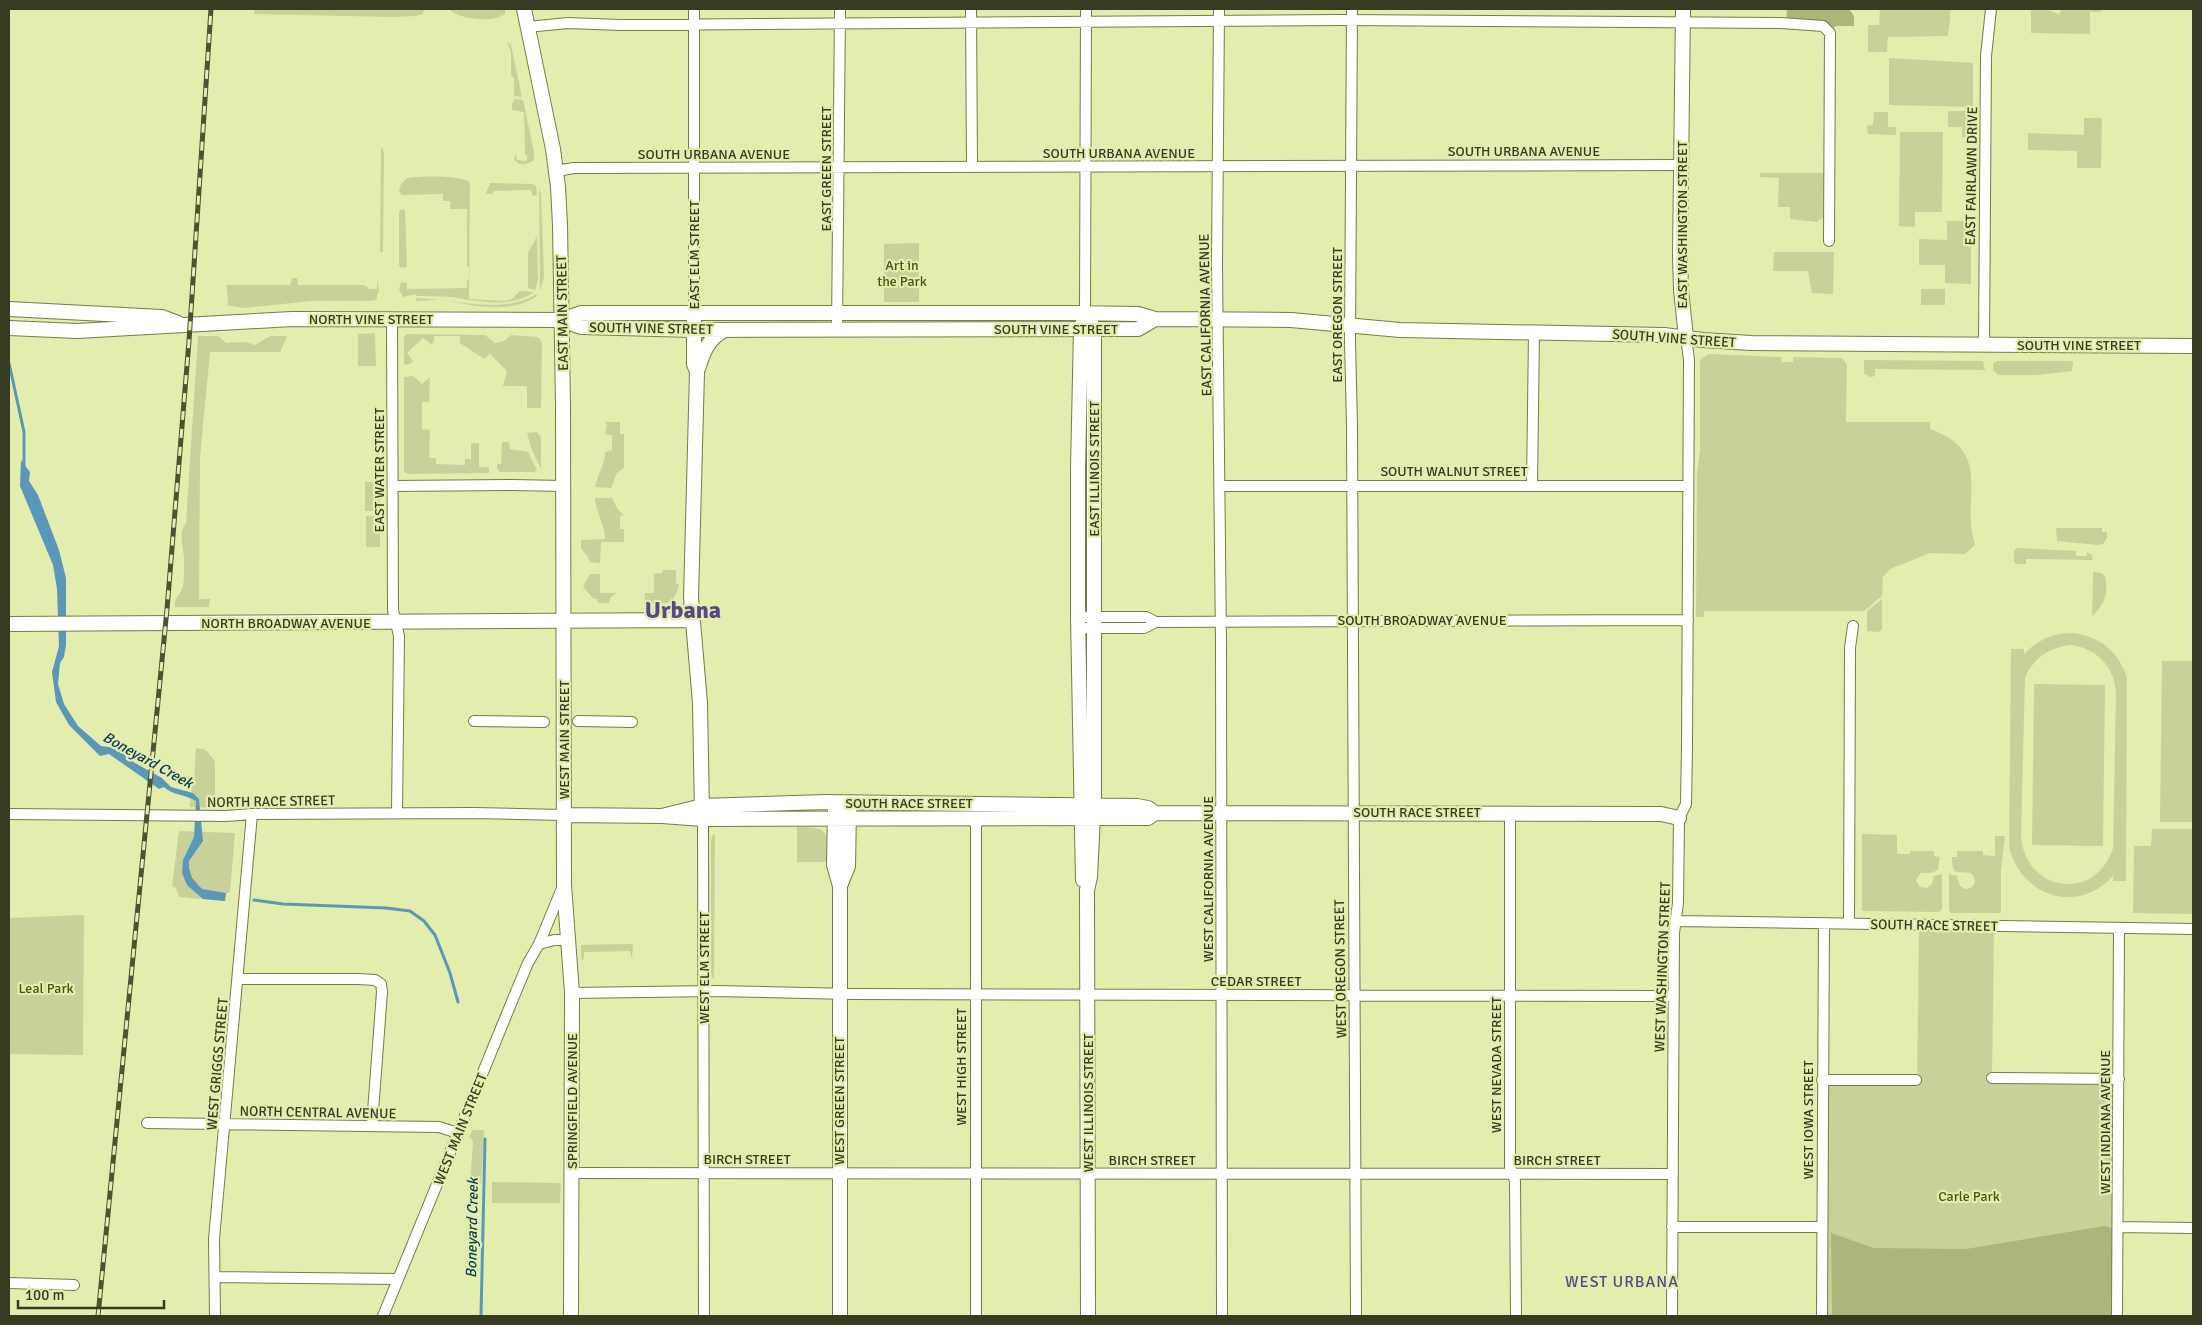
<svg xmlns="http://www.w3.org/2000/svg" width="2202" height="1325" viewBox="0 0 2202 1325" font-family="Signika,sans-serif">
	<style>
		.green { fill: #c9d19b; fill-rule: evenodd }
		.forest { fill: #adb57a }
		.water { fill: #5b97b9 }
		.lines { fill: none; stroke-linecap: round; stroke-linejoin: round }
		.stream { stroke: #5b97b9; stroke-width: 3 }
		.street-casing { stroke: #767d42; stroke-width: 12 }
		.secondary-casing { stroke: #767d42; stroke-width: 16 }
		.street { stroke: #fff; stroke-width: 10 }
		.secondary { stroke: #fff; stroke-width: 14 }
		.rail-casing { stroke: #4d5234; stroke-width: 5 }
		.rail { stroke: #e3edae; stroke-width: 3; stroke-dasharray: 9; stroke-linecap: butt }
		.labels { text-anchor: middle; stroke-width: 4.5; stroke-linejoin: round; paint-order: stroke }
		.street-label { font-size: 14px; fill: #373b22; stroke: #e3edae }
		.park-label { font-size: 14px; fill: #4e5510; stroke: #e3edae }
		.water-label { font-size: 15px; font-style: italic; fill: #073b53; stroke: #e3edae }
		.quarter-label { font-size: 16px; letter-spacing: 1px; fill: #594785; stroke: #e3edae }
		.town-label { font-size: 24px; font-weight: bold; fill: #594785; stroke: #e3edae }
	</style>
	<rect width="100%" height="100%" fill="#e3edae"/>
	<path class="green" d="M255,9H425L422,14L416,16L392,17L254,14Z
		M449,9H505V14C494,23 459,20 449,9Z
		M1880,9H1951L1948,36L1888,37L1887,52H1868V25H1879Z
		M2031,9H2045L2059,14L2062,9H2101V12H2090V34L2031,33Z
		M507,42L511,45L522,97L514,96V78L511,75V52Z
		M1889,58L1973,63V107L1889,105Z
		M515,99L523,100L534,152V160C527,165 518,167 514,158L516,154L517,160L526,161L528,156L525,154L524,112L512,110V104Z
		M1948,111H1973V137H1962V127H1948Z
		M1874,112H1888V127H1896V135L1868,134L1867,126L1873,125Z
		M2084,118H2102L2101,168H2077V151L2028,150V133L2084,135Z
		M1900,132H1943L1942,212H1915V227L1899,226Z
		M381,147L383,148L384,154L383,252H380Z
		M1760,173H1829V214L1816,222L1790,219V207H1778L1779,178L1760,177Z
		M407,178C419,176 460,175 470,182L469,299L506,301L512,299L520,291L534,292C510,309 477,301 451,297C439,296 427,296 416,296L415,294L403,297L399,289L401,282L407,283V289L467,288V281L469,279V267L467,266V209H450V201H443V194L402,195L399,191L401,184Z
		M490,183L532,184L536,186L537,195L533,196L531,190H526L494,191L492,194H486Z
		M539,189L541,193L544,277L540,291Z
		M401,209L405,210L407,267L401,268L399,265V212Z
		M1947,221H1971V284L1945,283V265H1919V239L1947,240Z
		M537,236L538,280L535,290L528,288V253Z
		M919,243V302H884V244Z
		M1774,252H1834L1833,294L1812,293L1808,271H1773Z
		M292,278H297L298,285H363L368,287V289H377V280L379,290L376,300L369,301H311L244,308L227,305L228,300L226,285H290Z
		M1921,289H1945V305H1921Z
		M536,294L537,296C511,314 475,306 447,301C437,299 426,301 416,301V298C451,299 506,315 536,294Z
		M375,333L376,366H358V334Z
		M407,334L485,335L495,343L504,341L511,335L538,337L542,343L541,408H527V386H503L507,371L490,354L484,359L460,343V336H434V340L432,345L423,338L407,353L413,361L410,364L404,365V337Z
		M198,336H218L226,343L245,342L255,345L270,336H287L280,352H210L200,457L199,599H210L209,607H175C175,595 178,598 182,589C185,582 184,566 184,557C183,546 178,532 186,523Z
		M1709,354L1781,357L1782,362H1793V357L1842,358L1847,365L1846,422H1930V429C1995,452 1960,498 1975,545L1965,554L1930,553L1890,569L1883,577L1882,596L1864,611H1704V617H1696L1697,473L1700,450V362L1702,358Z
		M1864,360L1983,361L1985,370L1875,369V376L1871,377L1864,374Z
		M1997,361H2070L2073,362L2072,371L2037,375H1998L1993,370V363Z
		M413,376L422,384L430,377L429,402H422V429L430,430L429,458H436V464L465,465V459H471V443H479V467H489V473L409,474L404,472V377Z
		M605,422H620V434H624V468L617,473L611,488L595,487C597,476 606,462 605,452L612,450V435L605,434L607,425Z
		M537,432L541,437V469L532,450L527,433Z
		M502,442H509L510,449L528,452L537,470L535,472H500L497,469V464H501Z
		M378,475H380V511H365V482H376Z
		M595,498H612L618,510L624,515L620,516V529H624V542H601L600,563L590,562L587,555L581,549V540L605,539C605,525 596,513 595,498Z
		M366,516H380V547H366Z
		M2056,528H2102V532H2107V538L2103,544L2098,545L2057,541Z
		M2017,548L2076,551V556H2087V552L2092,555L2093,560L2026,559V564H2016L2014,562V551Z
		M663,570H676V583L679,585C673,608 666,603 644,604L645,593H654V574L662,573Z
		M2093,572L2101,573L2105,576C2109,596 2104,603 2092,617Z
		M590,574H600V593H617L610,598L609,603H598L597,599H594L583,587Z
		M1882,599V629L1879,632L1867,631V611Z
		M2073,633C2100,637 2118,651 2127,677L2126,881H2113V876C2078,915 2021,897 2009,847L2011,649H2024V654C2038,639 2054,633 2073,633ZM2070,645C2097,648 2115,667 2116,694L2113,848C2096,902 2026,893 2021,837L2025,678C2034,657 2049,648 2070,645Z
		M2162,661H2193V822H2160Z
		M2034,684L2105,685L2103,846L2032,845Z
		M196,748L206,750L215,761V808L190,807L192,783H194Z
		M797,827C830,827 828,831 828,862H797Z
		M2152,829H2193V914L2133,913L2134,846H2151Z
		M179,831L235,833L230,892L226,894L225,901L179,897L176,888L172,886Z
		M713,834L715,835L714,979L711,976V840Z
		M1862,834L1897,835V854H1910V851H1934V856L1940,857L1938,870L1931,873H1921L1916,880L1920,887L1927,888L1932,884L1934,876L1942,874V909L1939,912L1862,911Z
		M1995,836H2005L2001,870V913H1951L1949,910V874L1957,876L1960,886L1965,889L1971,888L1975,883L1974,877L1971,873C1956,871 1952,876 1952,857H1957V851H1983V855L1995,856Z
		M84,915L83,1055L9,1054V918Z
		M1919,930L1994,933L1992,1078L2119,1079L2117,1316H1823L1827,1085L1917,1086Z
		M633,944L632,959L630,951L584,952V959L581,960V945Z
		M473,1130H484L481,1184H470L473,1143L472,1139L469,1137Z
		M492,1182L561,1183L560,1203H492Z"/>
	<path class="forest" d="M1787,9H1849L1854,16V26H1836L1830,31L1786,22Z
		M2105,1226L2112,1228L2111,1316H1832L1831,1233L1874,1248L1966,1249Z"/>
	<path class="water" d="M21,460L30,472L29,481L38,495L59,550L66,578V645L64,657L60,663L58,684L64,704L78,726L101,746L116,748L135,763L162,778L171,787L193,793L199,799L203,841L189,861V868L192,878L202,889L226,893L225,901L203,899L187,885L182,873L183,860L194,837L196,801C185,794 174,796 164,787L159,789L109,754L100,756L69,725L56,702L52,672L59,646L57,589L53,565L20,486Z"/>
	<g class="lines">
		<path class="stream" d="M9,363L24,432V466
			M254,900L283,904L386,908L410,911L424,921L435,935L450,973L458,1002
			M481,1316L485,1139"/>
		<defs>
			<path id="street" d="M971,9L972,167
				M1219,9L1217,265L1221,643L1222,1316
				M1352,9L1350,342L1352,426L1356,1316
				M527,27L568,23L620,25L1340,20L1781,23L1823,26L1830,33L1829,241
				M556,171L574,168L1682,165
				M1085,313L1086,9
				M694,314V9
				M392,318L393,610L399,636L397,813
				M837,330L840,9
				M1984,344L1986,56L1991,9
				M1532,485L1534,332
				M393,486L512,485L564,486
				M1220,486H1688
				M1078,617H1146L1156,622
				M1079,628H1144L1156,622L1688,620
				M474,721L544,722
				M578,721L632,722
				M1510,813V1167L1515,1181L1516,1316
				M9,814L226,816L252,814L474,813L563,815
				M703,819L704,1316
				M1675,921L2193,929
				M1849,924L1850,648L1853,626
				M539,944L554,940H568
				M238,979H358L375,980L381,984L382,992L372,1125
				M572,993L715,991L851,994L1674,996
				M1992,1078L2119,1079
				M1822,1080H1916
				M147,1123L439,1127L458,1133
				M571,1173L1673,1174
				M1672,1227H1821
				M2118,1227L2193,1228
				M216,1277L398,1279
				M9,1283L74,1285
				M215,1316L214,1239L252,814
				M383,1316L515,994L528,963L539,944L563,886
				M976,1316V818
				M1672,1316L1674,933L1678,903L1679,818L1686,804L1687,747L1689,360L1686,337
				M1822,1316L1824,923
				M2117,1316L2119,928"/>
			<path id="secondary" d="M524,9L553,149L558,187L560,225L563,405L564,885L572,993L571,1316
				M1683,9L1680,255L1681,290L1686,337
				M9,309L162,317L178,323
				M1085,313L1094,329V795L1090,877L1087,890L1088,1316
				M561,320L581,327L694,330L1138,329L1155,319
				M694,321V364L697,372L691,598L700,703L702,813
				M1083,322L1081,330L1078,469V617L1083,880
				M9,328L77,331L292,319L561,320L581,313H1070L1138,314L1155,319L1291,320L1400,330L1664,335L1703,340L1751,343L2193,346
				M698,369C703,353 708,338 725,330
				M9,624L693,620
				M835,810L834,865L840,886V1316
				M563,815L662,816L703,819L1148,818L1155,813
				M662,816L702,806L825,802L1137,806L1148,808L1155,813L1661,814L1679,818
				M840,886L848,866L849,810"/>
		</defs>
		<use href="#street" class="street-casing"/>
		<use href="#secondary" class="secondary-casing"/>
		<use href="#street" class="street"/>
		<use href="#secondary" class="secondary"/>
		<defs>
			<path id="rail" d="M98,1316L167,609L189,341L211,9"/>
		</defs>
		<use href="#rail" class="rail-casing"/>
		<use href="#rail" class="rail"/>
	</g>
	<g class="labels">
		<g class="street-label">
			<text x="1524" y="156">SOUTH URBANA AVENUE</text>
			<text x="1119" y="158">SOUTH URBANA AVENUE</text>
			<text x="714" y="159">SOUTH URBANA AVENUE</text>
			<text transform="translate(826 169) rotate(-90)" y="5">EAST GREEN STREET</text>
			<text transform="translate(1971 176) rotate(-89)" y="5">EAST FAIRLAWN DRIVE</text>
			<text transform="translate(1682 225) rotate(-90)" y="5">EAST WASHINGTON STREET</text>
			<text transform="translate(694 255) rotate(-90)" y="5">EAST ELM STREET</text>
			<text transform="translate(562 313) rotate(-91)" y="5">EAST MAIN STREET</text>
			<text transform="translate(1205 315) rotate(-91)" y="5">EAST CALIFORNIA AVENUE</text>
			<text transform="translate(1337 315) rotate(-90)" y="5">EAST OREGON STREET</text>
			<text x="371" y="324">NORTH VINE STREET</text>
			<text transform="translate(651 328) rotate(1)" y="5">SOUTH VINE STREET</text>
			<text x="1056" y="334">SOUTH VINE STREET</text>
			<text transform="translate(1674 338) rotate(4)" y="5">SOUTH VINE STREET</text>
			<text x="2079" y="350">SOUTH VINE STREET</text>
			<text transform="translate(1094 469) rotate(-90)" y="5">EAST ILLINOIS STREET</text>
			<text transform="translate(379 470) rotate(-90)" y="5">EAST WATER STREET</text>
			<text x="1454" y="476">SOUTH WALNUT STREET</text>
			<text x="1422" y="625">SOUTH BROADWAY AVENUE</text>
			<text x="286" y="628">NORTH BROADWAY AVENUE</text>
			<text transform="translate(564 740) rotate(-90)" y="5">WEST MAIN STREET</text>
			<text transform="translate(271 801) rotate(-1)" y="5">NORTH RACE STREET</text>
			<text x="909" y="808">SOUTH RACE STREET</text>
			<text x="1417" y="817">SOUTH RACE STREET</text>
			<text transform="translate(1208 879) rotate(-90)" y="5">WEST CALIFORNIA AVENUE</text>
			<text transform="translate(1934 925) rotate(1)" y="5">SOUTH RACE STREET</text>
			<text transform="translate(1662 967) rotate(-88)" y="5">WEST WASHINGTON STREET</text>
			<text transform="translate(704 968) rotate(-90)" y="5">WEST ELM STREET</text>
			<text transform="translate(1340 969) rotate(-91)" y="5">WEST OREGON STREET</text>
			<text x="1256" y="986">CEDAR STREET</text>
			<text transform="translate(217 1064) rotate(-85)" y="5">WEST GRIGGS STREET</text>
			<text transform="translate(1496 1065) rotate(-90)" y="5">WEST NEVADA STREET</text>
			<text transform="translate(961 1067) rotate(-90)" y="5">WEST HIGH STREET</text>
			<text transform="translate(572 1101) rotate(-90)" y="5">SPRINGFIELD AVENUE</text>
			<text transform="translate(839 1101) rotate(-90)" y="5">WEST GREEN STREET</text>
			<text transform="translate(1088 1103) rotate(-90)" y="5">WEST ILLINOIS STREET</text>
			<text transform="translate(318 1112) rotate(1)" y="5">NORTH CENTRAL AVENUE</text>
			<text transform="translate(1808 1120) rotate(-90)" y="5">WEST IOWA STREET</text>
			<text transform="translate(2105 1122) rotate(-90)" y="5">WEST INDIANA AVENUE</text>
			<text transform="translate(460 1129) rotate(-68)" y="5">WEST MAIN STREET</text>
			<text x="747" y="1164">BIRCH STREET</text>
			<text x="1152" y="1165">BIRCH STREET</text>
			<text x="1557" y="1165">BIRCH STREET</text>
		</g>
		<g class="park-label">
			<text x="902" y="270">Art in<tspan x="902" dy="16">the Park</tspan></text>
			<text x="46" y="993">Leal Park</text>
			<text x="1969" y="1201">Carle Park</text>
		</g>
		<g class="water-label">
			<text transform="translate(148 760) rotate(29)" y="5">Boneyard Creek</text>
			<text transform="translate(472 1228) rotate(-89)" y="5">Boneyard Creek</text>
		</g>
		<g class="quarter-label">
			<text x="1622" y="1287">WEST URBANA</text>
		</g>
		<g class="town-label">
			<text x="683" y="618">Urbana</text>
		</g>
	</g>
	<rect width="2202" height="1325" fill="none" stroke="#373b22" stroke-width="20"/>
	<path d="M18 1300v8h146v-8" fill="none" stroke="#373b22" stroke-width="2.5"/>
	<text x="25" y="1300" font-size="15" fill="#373b22" stroke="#e3edae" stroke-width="4" paint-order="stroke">100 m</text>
</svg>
